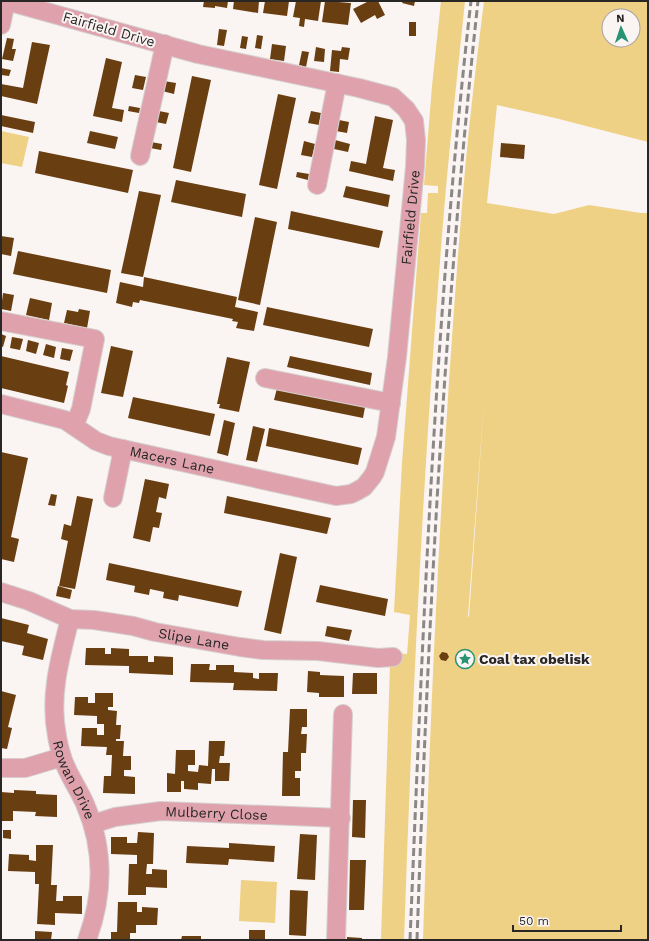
<svg xmlns="http://www.w3.org/2000/svg" width="649" height="941" viewBox="0 0 649 941" font-family="'Work Sans',sans-serif">
	<style>
		.green { fill: #efd186; fill-rule: evenodd }
		.building { fill: #693e11 }
		.lines { fill: none; stroke-linecap: round; stroke-linejoin: round }
		.minor-casing { stroke: #d4cfce; stroke-width: 20 }
		.minor { stroke: #dfa2ac; stroke-width: 18 }
		.rail { stroke: #8b8786; stroke-width: 3; stroke-dasharray: 8 4; stroke-linecap: butt }
		.labels { text-anchor: middle; stroke-width: 4; stroke-linejoin: round; paint-order: stroke }
		.street-label { font-size: 14px; fill: #292726; stroke: #faf4f3 }
		.poi-label { font-size: 14px; font-weight: bold; fill: #292726; stroke: #faf4f3; text-anchor: start }
	</style>
	<rect width="100%" height="100%" fill="#faf4f3"/>
	<path class="green" d="M441,1H465C457,79 448,158 442,236C423,470 412,705 404,940H381L390,665L393,653L407,654L410,615L394,612L402,463L421,213H427L428,193H438V186L424,185L432,86Z
		M484,1H648V142L555,118L497,105L487,203L554,214L589,205L641,213H648V940H423C431,683 443,426 465,170C470,114 477,57 484,1ZM609,16H633V40H609ZM484,402L469,617L468,616Z
		M1,131L29,137L22,167L1,163Z
		M241,880L277,882L275,923L239,921Z"/>
	<path class="building" d="M204,1H228L227,8L215,6V8L203,7Z
		M234,1H259L258,13L233,9Z
		M265,1H289L287,16L263,13Z
		M296,1H321L318,21L305,19L304,27L299,26L300,18L293,17Z
		M325,1L351,3L348,25L322,22Z
		M369,1H378L385,15L377,19L375,15L361,23L353,9Z
		M403,1H415L414,6L402,3Z
		M409,22H416V36H409Z
		M219,29L227,30L224,46L217,45Z
		M257,35L263,36L261,49L255,48Z
		M242,36L248,37L246,49L240,48Z
		M7,38L14,39L12,49H16L13,61L2,59Z
		M32,42L50,45L37,104L1,96V84L23,88Z
		M272,44L286,46L284,61L270,59Z
		M316,47L325,49L324,62L314,61Z
		M342,47L350,48L348,60L340,59L339,72L330,71L332,50L341,51Z
		M302,51L309,52L306,67L299,65Z
		M106,58L122,62L112,108L124,110L122,122L93,116Z
		M1,68L11,70L9,76L1,75Z
		M135,75L146,77L143,90L132,88Z
		M192,76L211,80L191,172L173,168Z
		M164,81L176,83L174,94L162,91Z
		M278,94L296,98L277,189L259,185Z
		M129,106L140,108L139,113L128,111Z
		M159,111L169,113L166,124L156,122Z
		M311,111L321,113L319,125L308,123Z
		M1,115L35,122L33,133L1,126Z
		M375,116L393,120L383,168L395,170L393,181L349,171L351,161L366,164Z
		M339,120L349,122L347,133L336,131Z
		M90,131L118,137L115,149L87,143Z
		M335,140L350,144L348,152L334,149Z
		M304,141L315,144L312,157L301,155Z
		M151,142L162,144L161,150L150,148Z
		M501,143L525,145L524,159L500,157Z
		M39,151L133,170L128,193L35,173Z
		M297,172L309,174L308,180L296,177Z
		M176,180L246,194L242,217L171,202Z
		M346,186L390,195L388,207L343,197Z
		M139,191L161,195L143,277L121,273Z
		M291,211L383,231L379,248L288,229Z
		M255,217L277,222L260,305L238,300Z
		M1,236L14,238L11,256L1,254Z
		M18,251L111,270L107,293L13,274Z
		M144,277L237,297L235,307L258,312L254,331L236,328L238,322L232,321L233,319L140,300L139,303L133,302L132,307L116,303L120,282L143,287Z
		M3,293L14,295L11,311L1,309Z
		M30,298L52,303L49,320L26,315Z
		M267,307L373,329L369,347L263,325Z
		M79,309L90,311L87,328L64,323L67,310L78,312Z
		M1,334L6,336L3,347L1,346Z
		M12,337L23,339L20,350L10,348Z
		M28,340L39,343L36,354L26,351Z
		M46,344L56,347L54,358L43,355Z
		M111,346L133,351L123,397L101,393Z
		M62,348L73,350L70,361L60,359Z
		M1,356L69,372L66,385L68,386L64,403L1,388Z
		M290,356L372,373L370,385L287,367Z
		M227,357L250,362L239,412L219,408L220,404H217Z
		M277,388L365,407L363,418L274,400Z
		M133,397L215,414L210,436L128,418Z
		M224,420L235,423L228,456L217,453Z
		M253,426L265,429L257,462L246,460Z
		M269,428L362,448L358,465L266,446Z
		M1,452L28,458L11,537L19,539L14,562L1,559Z
		M145,479L169,484L166,499L159,497L156,512L162,513L159,528L153,527L150,542L133,538Z
		M51,494L57,495L55,506L48,505Z
		M77,496L93,499L75,589L59,586L68,541L61,539L64,524L71,526Z
		M227,496L331,518L327,534L224,513Z
		M280,553L297,557L281,634L264,630Z
		M109,563L242,591L238,607L179,595L178,601L163,598L164,592L150,589L149,595L134,592L135,586L106,580Z
		M320,585L388,599L385,616L316,602Z
		M58,586L72,590L70,599L56,596Z
		M1,618L29,625L27,633L48,639L43,660L22,655L24,646L1,641Z
		M327,626L352,630L349,641L325,636Z
		M86,648H105V654H111V648L129,649V656H148V662H154V656L173,657V675L129,673V666L85,665Z
		M442,652L447,653L449,657L446,661L441,660L439,656Z
		M191,664H210L209,670H216V665H234V672L253,673V678L259,679V673H278L277,691L233,690L234,683L190,682Z
		M308,671L320,672V675L344,676V697H319V693L307,692Z
		M353,673H377V694H352Z
		M1,691L16,695L8,727L12,728L7,749L1,748Z
		M95,693H113V707H108V710L117,711L116,725H121L120,739H116V741H124L123,756H131V770H124V776L135,777V794L103,793L104,776H111L112,755H106L107,747L81,746L82,728H97V735H104V724H97V716L74,715L75,697H88V703H95Z
		M290,709H307V727H302L301,734H307L306,753H301V771H295V778H300V796H282L283,752H288Z
		M209,741H225L224,756H220L219,763H230L229,781H215V769H212L211,784L198,783V790L184,789V781H181V792H167V773L175,774L176,750H195V765H188V771L198,772L199,765L208,766Z
		M14,790L36,791V794L57,795V817L35,816L36,812L13,811V821H2L1,792L14,793Z
		M353,800H366L365,838L352,837Z
		M3,830H11V839L3,838Z
		M138,832L154,833L153,864H147L146,874H152V869L167,870V888L146,887V895H128L129,864H137V855L111,854V837H127V843H137Z
		M300,834L317,835L315,880L297,879Z
		M229,843L275,846L274,862L229,859L228,865L186,863L187,846L229,848Z
		M36,845H53L51,885H57L56,901H63V896H82V914L55,913V925L37,924L39,884H35V872L8,871L9,854L29,855V860L36,861Z
		M350,860H366L364,910H349Z
		M290,890L308,891L306,936L289,935Z
		M118,902H137V912H142V907L158,908L157,925H136V933H130V940H111V932H117Z
		M249,930H265V940H249Z
		M35,931L52,932L51,940H35Z
		M182,936H201V940H181Z
		M347,937L362,938V940H347Z"/>
	<g class="lines">
		<defs>
			<g id="minor">
				<path d="M1,25L6,1"/>
				<path d="M140,156L165,44"/>
				<path d="M317,185L337,83"/>
				<path d="M1,321L95,339L81,409L74,426"/>
				<path d="M265,378L391,403"/>
				<path id="s1" d="M1,404L65,420L96,441L109,446L336,496L351,494L357,491L364,487L372,477L375,472L386,437L397,357L415,167L416,140L414,121L406,109L393,97L359,88L198,54L7,1"/>
				<path d="M113,498L123,449"/>
				<path id="s2" d="M1,592L29,601L70,619L94,620L133,626L155,632L240,647L263,650L318,651L378,658L393,657"/>
				<path id="s3" d="M70,619C60,658 49,696 57,736C58,743 60,750 62,757C67,773 78,788 85,804C104,848 104,894 87,940"/>
				<path d="M1,768H25L62,757"/>
				<path id="s4" d="M93,824L115,817L161,811L341,818"/>
				<path d="M336,940L343,714"/>
			</g>
		</defs>
		<use href="#minor" class="minor-casing"/>
		<use href="#minor" class="minor"/>
		<path class="rail" d="M410,940C423,626 435,313 471,1
			M417,940C428,626 444,313 478,1"/>
	</g>
	<defs>
		<symbol id="sight-ring" viewBox="-11 -11 22 22"><circle r="9.5" fill="#faf4f3" stroke="#269373" stroke-width="1.5"/><path d="M0-6L1.8-2.2L6-1.7L2.9 1.2L3.7 5.4L0 3.3L-3.7 5.4L-2.9 1.2L-6-1.7L-1.8-2.2Z" fill="#269373"/></symbol>
	</defs>
	<g fill-rule="evenodd">
		<use href="#sight-ring" x="454" y="648" width="22" height="22"/>
	</g>
	<g class="labels">
		<g class="street-label">
			<text transform="translate(109 29) rotate(16)" y="5">Fairfield Drive</text>
			<text dy="5" stroke="none"><textPath href="#s1" startOffset="656">Fairfield Drive</textPath></text>
			<text dy="5" stroke="none"><textPath href="#s1" startOffset="182">Macers Lane</textPath></text>
			<text dy="5" stroke="none"><textPath href="#s2" startOffset="200">Slipe Lane</textPath></text>
			<text dy="5" stroke="none"><textPath href="#s3" startOffset="166">Rowan Drive</textPath></text>
			<text dy="5" stroke="none"><textPath href="#s4" startOffset="125">Mulberry Close</textPath></text>
		</g>
		<g class="poi-label">
			<text x="479" y="664">Coal tax obelisk</text>
		</g>
	</g>
	<rect width="649" height="941" fill="none" stroke="#292726" stroke-width="4"/>
	<g transform="translate(621 28) rotate(357)"><circle r="19" fill="#faf4f3" stroke="#a6a2a1"/>
	<path d="M0-3L7 15L0 10L-7 15Z" fill="#269373"/>
	<text y="-6" font-size="11" font-weight="bold" text-anchor="middle" fill="#292726">N</text>
	</g>
	<path d="M513 925v6h108v-6" fill="none" stroke="#292726" stroke-width="2"/>
	<text x="519" y="925" font-size="12" fill="#292726" stroke="#faf4f3" stroke-width="3" paint-order="stroke">50 m</text>
</svg>
